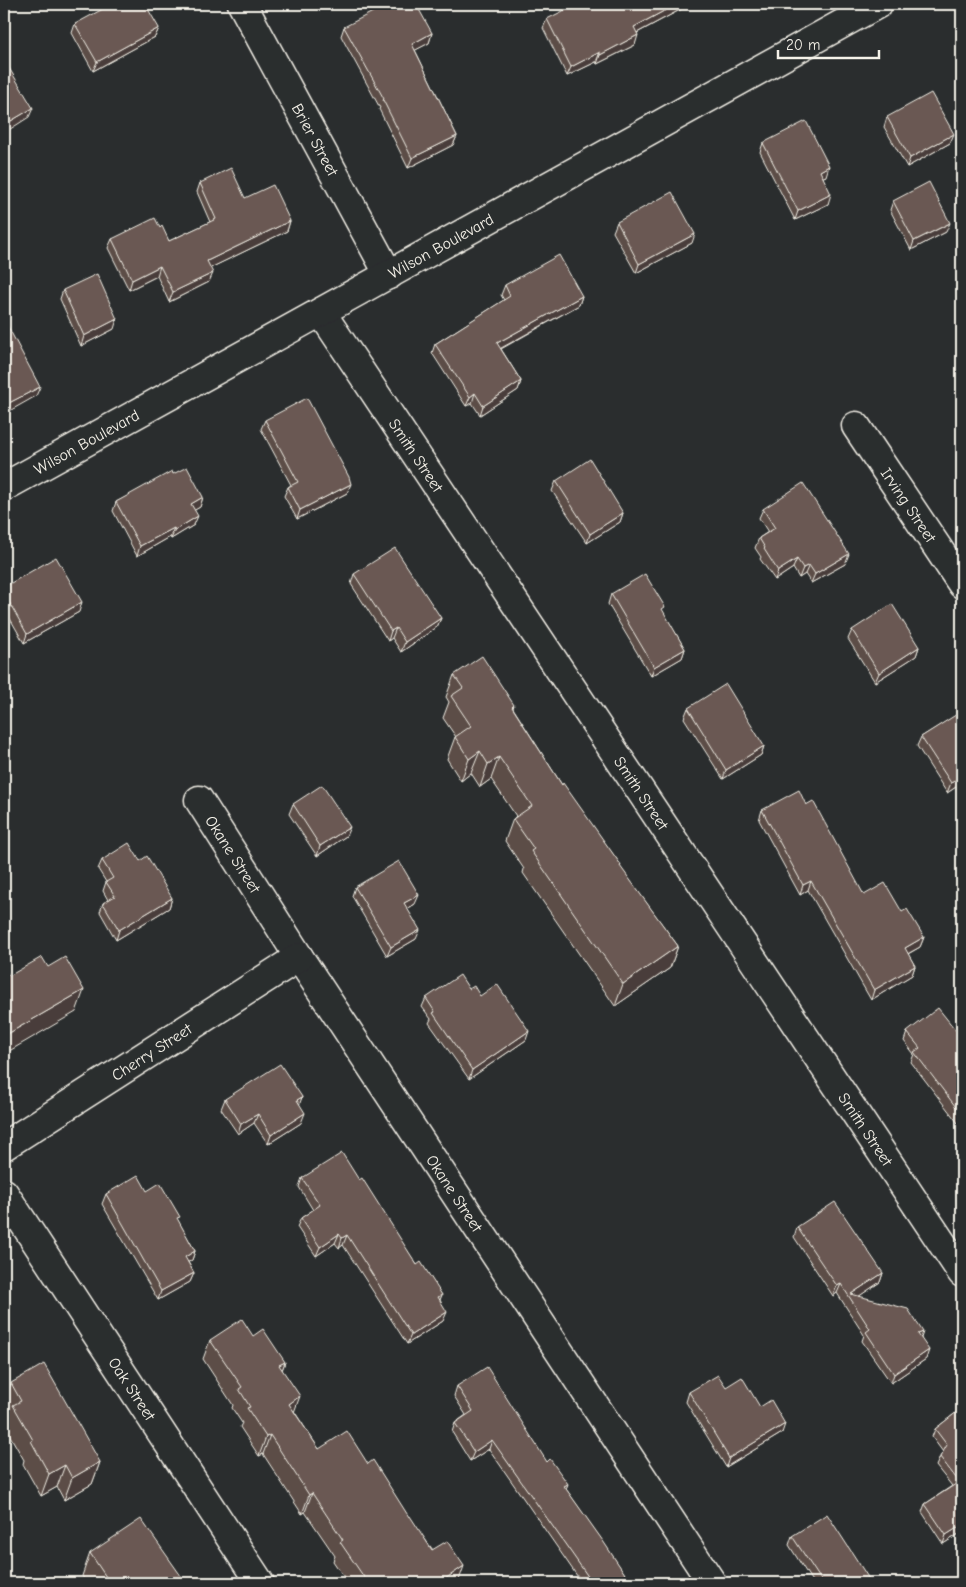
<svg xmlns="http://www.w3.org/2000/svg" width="966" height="1587" viewBox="0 0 966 1587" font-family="'Comic Neue',sans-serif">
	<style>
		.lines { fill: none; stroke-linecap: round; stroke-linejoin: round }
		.minor-casing { stroke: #f4f1e8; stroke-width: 31 }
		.minor { stroke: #2a2d2e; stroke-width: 28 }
		.wall { fill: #5b4d47; stroke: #f4f1e8 }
		.shaded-wall { fill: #4a3e3a; stroke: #f4f1e8 }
		.building { fill: #6a5953; stroke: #f4f1e8 }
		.labels { text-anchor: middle; stroke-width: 4.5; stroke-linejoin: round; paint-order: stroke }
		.street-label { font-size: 16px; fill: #f4f1e8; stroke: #2a2d2e }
	</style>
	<rect width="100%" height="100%" fill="#2a2d2e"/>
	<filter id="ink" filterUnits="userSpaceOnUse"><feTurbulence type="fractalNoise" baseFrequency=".02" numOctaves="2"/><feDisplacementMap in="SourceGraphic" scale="10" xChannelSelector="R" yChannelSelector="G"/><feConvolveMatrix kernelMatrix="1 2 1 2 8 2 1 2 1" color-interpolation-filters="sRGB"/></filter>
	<g filter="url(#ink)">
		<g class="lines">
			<defs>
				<g id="minor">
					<path id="s1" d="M242,4L389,275"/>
					<path id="s2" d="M321,312L962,1273"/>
					<path id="s3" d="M856,426L962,584"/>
					<path id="s4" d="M4,487L878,4"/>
					<path id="s5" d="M199,800L299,957L712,1583"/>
					<path id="s6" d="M4,1146L299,957"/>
					<path id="s7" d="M4,1193L260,1583"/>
				</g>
			</defs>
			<use href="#minor" class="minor-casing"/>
			<use href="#minor" class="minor"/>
		</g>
		<path class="wall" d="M691,4L637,33L635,45L597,64L596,62L567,76L543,28L547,19Z
			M75,24L159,28L155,37L93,71L72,33Z
			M344,27L432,33L429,43L415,50L457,136L453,145L408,168L379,109L380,108L341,36Z
			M887,117L950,143L907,167L884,127Z
			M763,143L826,176L823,177L828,204L795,220L760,152Z
			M200,183L245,198L290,221L287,231L210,268L209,282L169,302L157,276L129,290L108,248L112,239L160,228L169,241L210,222L197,192Z
			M893,201L946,232L911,250L890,210Z
			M617,222L692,243L636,273L613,232Z
			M505,285L582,296L579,305L501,349L521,381L518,390L480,415L472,403L466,406L432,353L435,344L504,300L501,295Z
			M63,290L114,329L81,346L60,299Z
			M265,420L347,493L297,519L284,496L288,487L291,485L261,429Z
			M173,474L203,497L200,507L194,510V525L171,539L170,537L137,556L113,511L116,502Z
			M556,481L623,513L620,522L587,543L552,491Z
			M763,509L845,564L811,583L805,574L799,578L793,568L775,580L760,559L761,557L755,548L759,538L768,532L759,518Z
			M354,574L441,618L437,627L401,652L392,638L388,641L351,584Z
			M4,587L79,612L24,643L4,608Z
			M611,594L663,612L685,649L682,658L651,676L608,604Z
			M852,630L919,647L916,656L875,682L848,639Z
			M454,675L514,705L513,708L562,785L621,865L620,867L678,946L670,968L615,1006L523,873L524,869L505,841L513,819L516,816L491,779L480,787L471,773L461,781L447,759L455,737H456L443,718L449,702L446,697Z
			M688,708L764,746L761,755L723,779L684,718Z
			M962,712V783L947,793L917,746L921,737Z
			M293,804L346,836L317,856L289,814Z
			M806,805L864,895L902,912L924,937L920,947L908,954L915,966L912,975L871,1000L808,890L800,895L759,820L762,810Z
			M102,860L140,861L172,898L169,908L116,940L100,912L103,903L108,900L103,891L106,882L98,869Z
			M355,887L415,904L407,909L416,939L387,956L352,896Z
			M469,989L480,996L526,1040L469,1079L429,1023L431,1019L422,1007L426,998Z
			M907,1032L962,1038V1135L960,1131L961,1127L911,1062L914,1054L904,1041Z
			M302,1097L299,1104L301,1123L268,1144L254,1123L238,1134L221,1109L225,1099Z
			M302,1178L359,1180L417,1265L442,1295L440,1300L443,1321L407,1344L343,1245L339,1248L335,1243L316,1256L297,1227L301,1218L313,1210L299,1187Z
			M147,1191L178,1221L195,1251L192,1260L188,1262L194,1273L190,1282L158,1300L102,1204L106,1194Z
			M797,1227L883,1273L880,1282L859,1296L921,1338L926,1359L891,1383L862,1341L864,1335L837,1293L833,1296L794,1237Z
			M253,1336L285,1362L282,1370L294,1411L319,1449L368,1464L458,1583H348L333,1561L335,1556L305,1512L302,1514L263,1454L259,1456L240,1427L242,1423L232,1408L233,1405L203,1359L210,1340Z
			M11,1383L100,1462L92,1484L64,1500L57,1487L41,1496L23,1464L24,1460L5,1427L9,1416L4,1406V1403Z
			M457,1386L547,1462L568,1484L566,1489L631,1583H582L489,1449L470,1461L452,1432L455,1423L466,1415L454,1396Z
			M726,1387L760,1407L782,1433L726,1467L686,1402L689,1392Z
			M962,1408V1532L943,1544L922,1512L925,1504L952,1486L936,1466L940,1457L943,1452L932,1437L935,1429Z
			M792,1536L871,1582V1583H813L789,1545Z
			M90,1553L186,1583H87L82,1576Z"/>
		<path class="shaded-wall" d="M677,4H691L631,36L634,27Z
			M159,28L155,37L93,71L97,62Z
			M432,33L429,43L408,54L412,44Z
			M638,35L635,45L597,64L600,55Z
			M600,52L596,62L567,76L571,67Z
			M33,108L29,117L4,133V125Z
			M954,134L950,143L907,167L910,158Z
			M457,136L453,145L408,168L412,158Z
			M829,166L826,176L816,180L820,171Z
			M831,194L828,204L795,220L798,211Z
			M290,221L287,231L204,271L207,261Z
			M950,223L946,232L911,250L914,241Z
			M695,234L692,243L636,273L639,264Z
			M160,266L157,276L129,290L132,280Z
			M213,273L209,282L169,302L173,292Z
			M582,296L579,305L494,352L497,343Z
			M117,319L114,329L81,346L84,336Z
			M521,381L518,390L480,415L483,406Z
			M40,387L36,396L4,414V409L5,405Z
			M475,393L472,403L466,406L470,397Z
			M351,484L347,493L297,519L300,510Z
			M203,497L200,507L188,514L191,504Z
			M623,513L620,522L587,543L590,534Z
			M198,516L194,525L171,539L175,530Z
			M174,528L170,537L137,556L140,546Z
			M849,554L845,564L811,583L815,574Z
			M797,559L793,568L775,580L778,571Z
			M809,565L805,574L799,578L803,568Z
			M82,602L79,612L24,643L27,634Z
			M441,618L437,627L401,652L405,642Z
			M396,628L392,638L388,641L391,631Z
			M919,647L916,656L875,682L879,673Z
			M685,649L682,658L651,676L654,667Z
			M764,746L761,755L723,779L726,770Z
			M480,751L471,773L461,781L469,759Z
			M499,757L491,779L480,787L488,764Z
			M962,776V783L947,793L951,783Z
			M350,827L346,836L317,856L320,846Z
			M811,881L808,890L800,895L803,885Z
			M419,895L415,904L400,913L404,903Z
			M172,898L169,908L116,940L119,930Z
			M420,930L416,939L387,956L391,947Z
			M924,937L920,947L902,957L905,948Z
			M678,946L670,968L615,1006L623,984Z
			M915,966L912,975L871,1000L874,990Z
			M84,990L76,1012L4,1054V1036Z
			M529,1031L526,1040L469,1079L472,1070Z
			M302,1097L299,1106L297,1100Z
			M305,1113L301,1123L268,1144L271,1135Z
			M258,1114L254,1123L238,1134L241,1124Z
			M339,1234L335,1243L316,1256L320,1247Z
			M347,1235L343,1245L339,1248L342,1238Z
			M195,1251L192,1260L181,1266L185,1257Z
			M194,1273L190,1282L158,1300L161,1291Z
			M883,1273L880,1282L852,1301L851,1294Z
			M841,1284L837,1293L833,1296L837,1286Z
			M447,1312L443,1321L407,1344L411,1335Z
			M923,1332L920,1341L918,1334Z
			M929,1350L926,1359L891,1383L894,1374Z
			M285,1362L278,1381L279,1365Z
			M300,1396L293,1415L289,1404Z
			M785,1424L782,1433L726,1467L729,1458Z
			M270,1435L263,1454L259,1456L266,1437Z
			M492,1440L489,1449L470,1461L474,1452Z
			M100,1462L92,1484L64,1500L72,1478Z
			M65,1465L57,1487L41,1496L49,1474Z
			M312,1493L305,1512L302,1514L309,1495Z
			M962,1525V1532L943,1544L946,1535Z
			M464,1566L458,1583H444L445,1579Z"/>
		<path class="building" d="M112,4H145L159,28L97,62L75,24Z
			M388,4H416L432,33L412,44L457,136L412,158L383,100L384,99L344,27Z
			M577,4H677L634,27L638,35L600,55V52L571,67L547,19Z
			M6,63L33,108L4,125V64Z
			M931,93L954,134L910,158L887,117Z
			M806,121L829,166L820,171L831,194L798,211L763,143Z
			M231,168L245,198L273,185L290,221L207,261L213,273L173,292L160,266L132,280L112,239L155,218L160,228L162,226L169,241L216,219L200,183Z
			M929,182L950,223L914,241L893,201Z
			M672,192L695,234L639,264L617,222Z
			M559,255L582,296L497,343L521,381L483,406L475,393L470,397L435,344L510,296L505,285Z
			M97,274L117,319L84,336L63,290Z
			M4,319L40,387L5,405L4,402Z
			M307,398L349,477L351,484L300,510L288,487L298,482L265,420Z
			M590,459L623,513L590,534L556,481Z
			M187,467L203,497L191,504L198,516L175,530L174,528L140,546L116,502L172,471L173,474Z
			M803,483L849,554L815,574L809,565L803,568L797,559L778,571L764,549L765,548L759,538L775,528L763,509Z
			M395,548L441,618L405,642L396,628L391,631L354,574Z
			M56,557L82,602L27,634L4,593V587Z
			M645,574L665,607L662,609L685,649L654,667L611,594Z
			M892,604L919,647L879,673L852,630Z
			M482,656L514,705L512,707L562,785L563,783L621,865L620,866L678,946L623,984L531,851L534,849L513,819L532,806L499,757L488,764L480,751L469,759L455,737L471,726L451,696L463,688L454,675Z
			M726,684L764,746L726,770L688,708Z
			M962,711V776L951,783L921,737Z
			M322,785L350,827L320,846L293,804Z
			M799,790L806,805L813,801L864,895L885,883L902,912L907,909L924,937L905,948L915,966L874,990L811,881L803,885L762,810Z
			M129,843L140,861L147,856L172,898L119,930L103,903L115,896L106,882L113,878L102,860Z
			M399,861L419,895L404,903L420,930L391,947L355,887Z
			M42,957L48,967L65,957L84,990L4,1036V968L9,976Z
			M460,975L469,989L474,986L480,996L497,984L529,1031L472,1070L433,1013L435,1012L426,998Z
			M938,1008L962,1038V1115L914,1052L920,1048L907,1032Z
			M280,1064L302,1097L297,1100L305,1113L271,1135L258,1114L241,1124L225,1099Z
			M342,1153L359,1180L362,1178L417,1265L421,1262L442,1295L438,1297L447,1312L411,1335L347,1235L342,1238L339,1234L320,1247L301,1218L320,1205L302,1178Z
			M138,1175L147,1191L160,1183L180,1217L177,1218L195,1251L185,1257L194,1273L161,1291L106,1194Z
			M835,1202L883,1273L851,1294L908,1309L923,1332L918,1334L929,1350L894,1374L866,1332L870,1329L841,1284L837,1286L797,1227Z
			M242,1319L253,1336L263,1329L285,1362L279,1365L300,1396L289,1404L319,1449L347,1431L368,1464L373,1460L409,1517L410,1516L432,1550L447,1541L464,1566L445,1579L448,1583H368L340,1542L343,1540L312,1493L309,1495L270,1435L266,1437L247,1408L250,1407L239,1389L242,1387L210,1340Z
			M44,1364L100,1462L72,1478L65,1465L49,1474L31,1441L33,1440L13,1405L21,1401L11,1383Z
			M487,1367L547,1462L550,1459L568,1484L564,1486L603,1541L631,1583H581L589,1578L492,1440L474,1452L455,1423L473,1411L457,1386Z
			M718,1375L726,1387L742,1377L760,1407L771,1400L785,1424L729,1458L689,1392Z
			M962,1408V1525L946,1535L925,1504L959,1482L940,1457L947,1445L935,1429Z
			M827,1514L871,1582L869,1583H823L792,1536Z
			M141,1519L186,1583H110L90,1553Z"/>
	</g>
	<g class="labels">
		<g class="street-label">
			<text dy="6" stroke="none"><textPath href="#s1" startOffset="154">Brier Street</textPath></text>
			<text dy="6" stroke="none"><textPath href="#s4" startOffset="499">Wilson Boulevard</textPath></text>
			<text dy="6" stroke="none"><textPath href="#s4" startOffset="94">Wilson Boulevard</textPath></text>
			<text dy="6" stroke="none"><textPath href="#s2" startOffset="172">Smith Street</textPath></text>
			<text dy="6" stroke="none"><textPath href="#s3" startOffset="95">Irving Street</textPath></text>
			<text dy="6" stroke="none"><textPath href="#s2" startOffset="578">Smith Street</textPath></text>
			<text dy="6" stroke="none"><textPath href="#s5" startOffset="64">Okane Street</textPath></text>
			<text dy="6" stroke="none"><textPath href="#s6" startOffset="175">Cherry Street</textPath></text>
			<text dy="6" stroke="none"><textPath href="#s2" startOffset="982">Smith Street</textPath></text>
			<text dy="6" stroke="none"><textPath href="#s5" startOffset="469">Okane Street</textPath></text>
			<text dy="6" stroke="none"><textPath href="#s7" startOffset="234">Oak Street</textPath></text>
		</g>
	</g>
	<rect width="966" height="1587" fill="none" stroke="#2a2d2e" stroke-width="20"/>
	<rect x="10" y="10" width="946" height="1567" fill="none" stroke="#f4f1e8" stroke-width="2" filter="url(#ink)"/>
	<path d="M778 50v8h101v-8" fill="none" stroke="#f4f1e8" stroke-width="2.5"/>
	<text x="786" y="50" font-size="15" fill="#f4f1e8" stroke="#2a2d2e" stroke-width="4" paint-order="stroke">20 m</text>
</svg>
